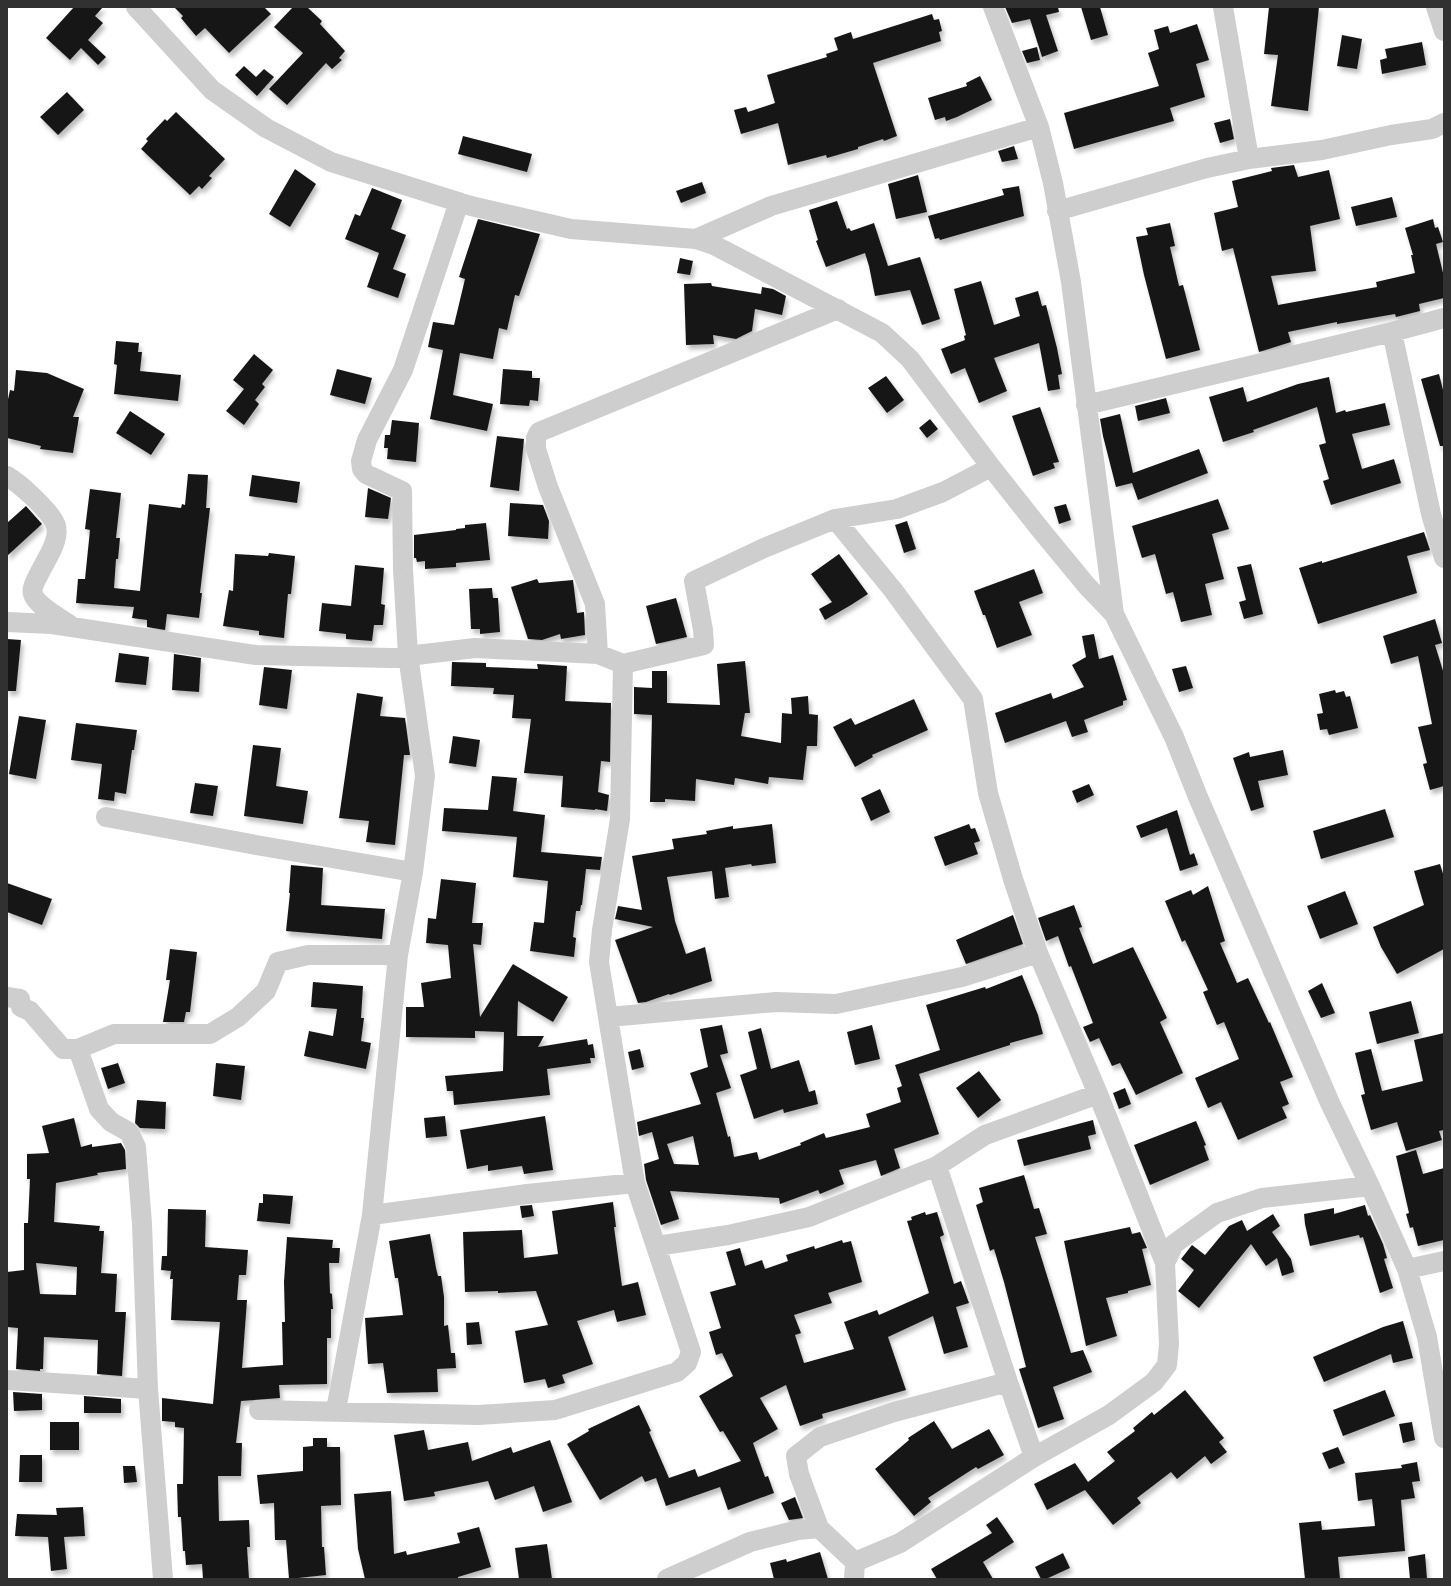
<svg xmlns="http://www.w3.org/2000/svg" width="1451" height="1586" viewBox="0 0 1451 1586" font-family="'IBM Plex Sans',sans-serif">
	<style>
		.building { fill: #181818; fill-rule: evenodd; filter: url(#shadow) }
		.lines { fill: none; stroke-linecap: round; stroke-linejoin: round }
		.minor { stroke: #cecece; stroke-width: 20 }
	</style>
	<defs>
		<filter id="shadow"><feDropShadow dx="2.5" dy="4.5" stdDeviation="2" flood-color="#0004"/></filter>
	</defs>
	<rect width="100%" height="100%" fill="#fff"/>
	<path class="building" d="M74,7H103L95,16L103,23L88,40L106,57L98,65L81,48L70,60L46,38Z
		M174,7H264L271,14L229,53L205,28L196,36L181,18L183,16Z
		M293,7H307L322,21L320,24L345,51L339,58L342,60L332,69L326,63L287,105L269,89L303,53L274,27Z
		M1005,7H1058L1059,12L1046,15L1058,51L1042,57L1030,19L1012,23Z
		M1081,7H1100L1108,35L1091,40Z
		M1269,7H1319L1308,111L1271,106L1278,55L1264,54Z
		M932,14L934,20L939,19L942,31L939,32L941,41L873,63L897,136L884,141L883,139L858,147V149L827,158L826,155L788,165L778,123L741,134L734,110L746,107L748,112L775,103L767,75L827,57L826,54L838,50L834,38L851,32L853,39Z
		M1197,24L1209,60L1196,64L1205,97L1170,108L1174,121L1074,149L1064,113L1159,86L1148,53L1159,49L1154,30L1168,26L1170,33Z
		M1342,35L1362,39L1357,69L1337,66Z
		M1422,42L1426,65L1382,74L1380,60L1387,58L1385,49Z
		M1037,47L1040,60L1027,63L1022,51Z
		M244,66L256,77L264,69L274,77L257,96L235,75Z
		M980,76L992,100L957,117L946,121L945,117L935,120L928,98L967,86L966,83Z
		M67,92L84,110L58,135L40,117Z
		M176,112L225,159L209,176L212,178L202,189L199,186L190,195L141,149L148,141L146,139L165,119L167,121Z
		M1230,119L1234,139L1220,143L1214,123Z
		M463,136L532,154L527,172L458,154Z
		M1014,146L1018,159L1002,162L998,151Z
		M1294,165L1298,177L1329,170L1340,219L1310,226L1316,271L1271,276L1278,305L1377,287L1376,282L1415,273L1411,255H1413L1405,228L1433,219L1435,228L1438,227L1443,242L1436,244L1444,277V298L1419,304L1420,311L1396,317L1395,314L1337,324V322L1288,332L1291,342L1259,352L1233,248L1222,251L1214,213L1238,207L1232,181L1272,171L1271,168Z
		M295,169L316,184L290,227L269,214Z
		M918,175L927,212L896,219L888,184Z
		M702,182L706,193L681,203L676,191Z
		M1019,186L1024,216L940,240L939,238L935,239L928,216L1004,195L1002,189Z
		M372,188L402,200L391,229L406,235L393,269L406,274L398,298L367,287L379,253L345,239L355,214L360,216Z
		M1392,197L1397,217L1356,226L1351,207Z
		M837,201L847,229L849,228L851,231L874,223L888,266L920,257L940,319L922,325L910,290L875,296L869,266L865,253L826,267L816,241L818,240L809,210Z
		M478,219L540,234L519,296L515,295L507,330L499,328L493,359L460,353L453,395L493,404L487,431L430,419L443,350L428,347L433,322L454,325L465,279L459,277Z
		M1170,223L1175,246L1170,247L1179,286L1183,285L1200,350L1166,359L1144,275L1136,237L1148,235L1146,228Z
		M680,258L693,261L690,275L677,273Z
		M981,281L994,325L1020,316L1015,298L1038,291L1042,306L1046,305L1057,348L1062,374L1058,375L1060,389L1048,391L1039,343L994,358L1007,391L979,403L965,368L951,374L941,349L965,340L964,336L966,335L954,289Z
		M711,283L712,286L761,294L762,287L773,289L786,296L782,315L755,309L752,331L736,339L713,335L714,344L686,345L684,284Z
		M116,341L139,343L138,352H142L140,371L181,375L178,401L114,394L117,365L114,364Z
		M254,354L273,370L262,384L265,387L255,400L259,404L244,425L226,411L244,389L233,380Z
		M337,369L372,378L365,404L330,395Z
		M503,369L532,371V378H540L538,401L530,400L529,406L500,404Z
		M16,370L47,373L84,389L73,417H79L73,453L40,449L41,446L7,438V404L10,390L14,391Z
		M1439,374L1444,394V446H1440L1421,379Z
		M886,376L904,400L887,413L868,388Z
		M1329,377L1336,413L1345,410L1346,412L1385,403L1390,425L1352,434L1362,469L1394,459L1401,483L1331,505L1323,481L1329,479L1319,445L1326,443L1317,407L1253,430L1254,432L1223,442L1209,397L1243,387L1247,402L1298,384Z
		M1166,398L1170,413L1138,421L1135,406Z
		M1040,407L1059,462L1053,463L1055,468L1033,476L1012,416Z
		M130,411L165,434L151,455L116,433Z
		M1120,414L1133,473L1199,449L1208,473L1138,500L1132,483L1116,487L1103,436L1100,419Z
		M930,419L938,429L927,438L919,428Z
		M392,420L419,423L416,462L387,459L388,448H384L385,435H390Z
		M497,436L524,439L519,491L490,487Z
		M188,474L208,475L206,508H210L200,593H202L199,618L167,614L165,630L147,627V620L132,618L134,607L76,603L78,579H85L90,530L85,529L90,489L121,493L116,538H120L118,559H116L114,588L140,591L149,504L181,508L182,504L185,505Z
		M252,475L300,482L297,503L249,496Z
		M368,488L391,498L388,519L365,517Z
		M1218,499L1229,529L1212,534L1224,579L1205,584L1212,615L1181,622L1173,592L1166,594L1155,554L1142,558L1132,526Z
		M510,503L543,505L549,521L548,539L508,536Z
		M1066,504L1071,520L1059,524L1054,507Z
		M26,506L42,524L7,556V523Z
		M907,521L916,549L904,553L895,525Z
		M486,523L490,560L456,563V567L425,569V561L417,562L416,558H414V535L456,530V529L465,528V525Z
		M1424,532L1430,550L1407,556L1417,593L1318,624L1299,568L1322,561V563Z
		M269,553L295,556L291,594H288L284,638L259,635V631L223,626L229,590L233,591L235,554L268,556Z
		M839,554L868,594L851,605L825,620L819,609L832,602L811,574Z
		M1251,564L1263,614L1244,619L1239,602L1246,600L1237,567Z
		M355,565L384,568L381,604L385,605L383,625H374L372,641L346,639V634L319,631L322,603L351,606Z
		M1034,569L1043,593L1019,602L1032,635L997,648L985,615H983L974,591Z
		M537,579L539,583L573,580L577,613L584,612L585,635L561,639L560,634L542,640L528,639L511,587Z
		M492,588L493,598H498L500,632L480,634V629H471L469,589Z
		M676,598L687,637L656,644L646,606Z
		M1435,619L1442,643L1435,645L1444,674V786L1430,790L1423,764L1427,763L1418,727L1432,724L1418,656L1391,664L1383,636Z
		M1094,634L1099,659L1113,655L1127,700L1123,701V705L1084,720L1088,732L1072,737L1066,721L1005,743L995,713L1051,693L1053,699L1084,687L1072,665L1086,657L1082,636Z
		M7,639L21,640L16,691H7Z
		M119,653L149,657L146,685L115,682Z
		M174,654L201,658L199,692L172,690Z
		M745,661L750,713H745L741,736L781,743L782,713L792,714L791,698L808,696L809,714L818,715L817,746H807L803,780L769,777L768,784L735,778L734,785L696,779L695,801L665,799V802H650L652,715L634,714V687L652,688V671H667V703L720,705L717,664Z
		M452,662L486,663V667L538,669L537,664L567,666L565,701L611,703L610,762L601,761L598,792L609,795L607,811L595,809V810L561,807L563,776L524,773L531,719L512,718L514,695L493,694L494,688L451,686Z
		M1186,666L1193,688L1179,692L1172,669Z
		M264,667L292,670L287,709L259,705Z
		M1335,690L1336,693L1344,691L1346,697L1350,696L1358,728L1329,735L1327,729L1320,730L1317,714L1323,713L1319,694Z
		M357,693L383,697L380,716L405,718L410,755H404L395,845L366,842L369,821L339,818Z
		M914,699L928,730L872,755L873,757L855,767L833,727L851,718L855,725Z
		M19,716L46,720L36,779L9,774Z
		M76,723L137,730L134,750H132L126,794L115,792L114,801L98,799L102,764L71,760Z
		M453,736L480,740L476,767L449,763Z
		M253,745L281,748L276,786L308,791L303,824L244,816Z
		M1283,750L1288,775L1258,781L1264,807L1251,811L1233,758L1249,752L1250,757Z
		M492,776L517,778L513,811L545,815L541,852L602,857L600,870L586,869L582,905H581L580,911H576L573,937L576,938L574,957L530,951L534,922L544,923L548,881L513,877L517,837L442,831L444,808L488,810Z
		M195,783L218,786L213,816L190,813Z
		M1089,784L1094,795L1077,803L1072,791Z
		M880,789L890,812L871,821L861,798Z
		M1385,809L1394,837L1321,859L1313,831Z
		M1177,810L1190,855L1194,853L1198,865L1180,871L1167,828L1141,838L1136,826Z
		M772,824L776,863L752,866L751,864L725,868L729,897L715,899L712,871L667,877L675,921L686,954L705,947L712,981L670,995L669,994L646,1002L638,1003L615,940L653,927L615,919L618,906L642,910L632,856L674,849L672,839L707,834L706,831L733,826V829Z
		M969,824L971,829L975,828L980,841L974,843L978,854L945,866L934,837Z
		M1440,864L1444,877V949L1397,974L1381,947L1373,927L1424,905L1414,871Z
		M291,865L323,868L321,905L385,909L382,939L286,931L290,893H289Z
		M441,879L476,883L472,923H483L481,945L473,944L480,1017L513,964L568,997L553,1022L518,1001L517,1036H544L538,1047L587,1039L588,1045L593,1044L595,1058H590L591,1063L547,1069L550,1095L454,1105L453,1091H447L445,1076L503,1071L504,1032L475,1031V1038L406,1037V1007H424L421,983L451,978L448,945L426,943L428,918L436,919Z
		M7,883L52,899L42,925L7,912Z
		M1208,886L1225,941L1220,943L1237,983L1248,978L1269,1023L1270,1022L1293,1077L1280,1082L1289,1104L1282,1107L1287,1118L1238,1140L1221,1102L1208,1108L1195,1078L1239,1059L1224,1022L1217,1025L1203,992L1208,990L1185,940L1182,942L1165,901L1191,890L1193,895Z
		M1345,891L1358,924L1320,939L1307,906Z
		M1074,905L1082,927L1079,928L1093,964L1133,947L1167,1018L1160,1022L1183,1073L1136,1095L1120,1063L1112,1066L1099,1038L1090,1042L1083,1027L1093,1023L1071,966L1069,967L1058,936L1046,941L1038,918Z
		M1013,915L1023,944L966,964L956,940Z
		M170,949L197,952L190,1012H186L184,1022H163L170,980H166Z
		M1022,975L1038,1015L1043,1034L1010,1043V1045L919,1074L939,1134L894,1149L900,1168L881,1176L876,1160L839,1170L844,1184L820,1194L818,1190L780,1204L779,1198L670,1191L679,1219L661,1225L646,1180L644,1164L659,1159L652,1132L639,1136L637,1122L701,1104L690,1073L708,1067L700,1029L722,1025L728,1053L720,1055L731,1088L716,1093L728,1137L730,1136L734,1157L757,1152L759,1160L801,1145L800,1143L824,1133L826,1138L870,1127L866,1114L901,1102L897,1088L902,1086L895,1065L940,1050L926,1005L985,987L986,989ZM693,1136L699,1165L674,1164L667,1144Z
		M313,982L363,986L361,1018H364L361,1041L371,1043L366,1069L304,1056L309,1031L333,1036L337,1009L311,1007Z
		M1322,983L1335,1013L1321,1018L1308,991Z
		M1411,1001L1419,1033L1377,1044L1369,1012Z
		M872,1025L880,1059L855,1065L847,1032Z
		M761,1028L771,1069L799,1060L809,1092L815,1090L818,1104L784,1113L783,1109L754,1119L740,1075L757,1069L748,1032Z
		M1444,1033V1130L1439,1131L1442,1140L1406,1151L1397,1122L1371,1130L1361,1095L1365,1094L1355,1053L1371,1049L1382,1091L1423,1081L1414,1040Z
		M640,1049L644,1067L632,1070L628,1052Z
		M118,1063L125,1083L108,1089L101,1068Z
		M216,1063L245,1066L241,1100L213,1096Z
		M979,1071L1001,1100L978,1118L956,1088Z
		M1125,1088L1131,1104L1119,1109L1113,1093Z
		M137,1100L166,1102L165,1129L140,1128L135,1123Z
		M445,1116L447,1136L426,1138L424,1118Z
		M545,1116L553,1170L524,1174L522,1166L488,1171V1165L467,1169L460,1130Z
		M74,1118L81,1147L92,1144V1147L121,1143L125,1150L126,1169L97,1173L98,1175L56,1183L54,1222L100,1226L99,1231H104L101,1273L117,1274L115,1312H126L122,1376L97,1374L98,1340L44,1337L43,1369H40V1371L16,1369L18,1328L7,1327V1272L24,1270V1223H28L30,1179H27V1154L49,1153L42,1126ZM36,1263L77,1267L76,1295L40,1294Z
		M1093,1120L1096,1134L1088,1136L1091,1149L1024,1166L1017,1140Z
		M1196,1121L1206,1145L1204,1146L1209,1160L1150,1185L1134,1145Z
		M1416,1150L1423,1174L1444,1168V1240L1418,1246L1413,1227L1410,1228L1406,1214L1409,1213L1396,1156Z
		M1024,1175L1034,1209L1039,1208L1047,1234L1035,1237L1071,1353L1083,1350L1092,1372L1053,1387L1064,1419L1038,1428L1019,1369L1026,1367L1004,1282L994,1249L990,1251L976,1205L983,1202L979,1188Z
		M263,1194L293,1196L290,1224L257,1221L259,1203H263Z
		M613,1202L616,1227H614L622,1286L638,1282L646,1315L617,1322L614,1310L577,1321L593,1364L562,1375L565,1383L548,1388L545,1379L524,1383L515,1331L548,1325L536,1291L498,1293V1291L465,1292L463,1232L522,1230L524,1258L558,1254L552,1211Z
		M532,1205L534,1216L522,1218L520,1206Z
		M1365,1205L1368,1216L1370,1215L1383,1244L1387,1258L1384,1259L1393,1288L1380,1293L1363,1237L1360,1238L1359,1235L1310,1246L1305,1224L1304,1214L1334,1208V1214Z
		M168,1209L206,1210L205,1247L248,1250L246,1275H239L237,1300H247L242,1368L283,1365L282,1322H285L284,1282L287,1237L333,1240L332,1248H340L339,1263H329L330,1293L332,1294L333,1309H331V1338H327V1384L279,1385L280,1398L241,1401L236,1443H242L241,1476H218L219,1521L249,1520L250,1547H247L249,1579H203L202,1564L186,1565L185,1551H183L181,1517H178L177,1484H183L184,1428L175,1427V1422L162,1421V1398L213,1404L220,1322L171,1320L173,1279H170L171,1271L161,1270L162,1256H167Z
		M925,1212L926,1215L937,1212L944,1235L940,1237L954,1284L961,1281L969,1303L956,1307L968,1347L944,1354L933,1316L888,1337L906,1390L822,1414L823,1418L800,1426L786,1385L760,1398L778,1429L753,1443L765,1477L768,1476L774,1493L728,1510L720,1487L666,1506L656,1478L645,1482L642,1476L600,1500L567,1444L589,1431L588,1429L639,1405L651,1431L649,1432L669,1478L695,1469L698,1477L741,1461L723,1431L720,1432L699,1396L733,1376L722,1353L716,1355L709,1332L721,1328L710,1292L736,1285L726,1252L740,1248L745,1266L762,1260L765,1269L788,1261L786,1255L814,1246L815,1249L842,1240L843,1243L851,1241L862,1282L828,1293L832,1303L794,1315L801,1333L795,1335L804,1363L854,1349L844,1322L877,1310L879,1315L929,1293L907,1221L912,1220L911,1217Z
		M1273,1214L1280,1226L1272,1232L1291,1259L1294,1272L1282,1276L1277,1258L1266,1266L1251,1244L1199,1308L1178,1291L1194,1270L1181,1259L1192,1245L1205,1255L1229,1226L1242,1220L1247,1231Z
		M1130,1227L1132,1234L1140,1232L1147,1248L1142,1249L1151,1285L1128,1291V1293L1106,1298L1117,1336L1086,1346L1064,1241Z
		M430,1234L436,1268L438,1276H441L444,1297V1326L448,1325L451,1353H455L456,1368L437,1369L438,1392L387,1393L383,1363L368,1364L365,1318L403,1315L398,1278H395L389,1241Z
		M1403,1321L1413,1358L1393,1363L1391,1354L1324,1382L1313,1357L1383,1327Z
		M479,1322L482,1344L467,1345L466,1323Z
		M1185,1390L1224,1438L1219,1442L1227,1452L1211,1464L1205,1456L1177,1479L1171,1472L1137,1498L1141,1503L1113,1525L1085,1490L1047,1510L1034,1484L1075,1463L1088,1482L1115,1461L1107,1452L1135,1431L1133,1428L1152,1412L1154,1415Z
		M1385,1390L1395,1416L1343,1436L1333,1410Z
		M13,1392L42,1394V1410L14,1411Z
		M84,1396L121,1399V1413H84Z
		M934,1421L952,1449L989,1429L1004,1455L978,1469L976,1467L928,1498L931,1502L914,1516L875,1469L909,1440L908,1438Z
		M50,1422H79V1450H50Z
		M1412,1422L1415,1440L1403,1443L1399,1424Z
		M424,1430L428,1450L468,1442L472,1461L511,1447L513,1453L550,1440L572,1502L543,1512L534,1486L495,1500L488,1481L434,1492L435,1496L404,1501L394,1435Z
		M313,1438H327V1447H340L341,1505L321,1506L322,1547H324L326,1575L289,1579L286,1540H275L274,1503L260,1504L257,1475L303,1471V1447L313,1446Z
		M1338,1447L1345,1463L1329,1469L1322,1453Z
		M20,1455H42V1482H19Z
		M1417,1462L1420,1481L1412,1482L1415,1498L1401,1500L1405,1551L1338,1557L1340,1579H1305L1299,1523L1321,1521L1322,1530L1375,1526L1372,1499L1358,1501L1355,1473L1402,1468L1401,1465Z
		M123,1466H135L137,1482L124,1483Z
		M391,1491L394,1554L406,1551L407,1555L460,1543L457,1533L479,1527L491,1567L458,1577V1579H365L358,1549L354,1494Z
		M795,1497L803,1518L789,1520L781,1503Z
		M83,1507L85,1536L64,1537L67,1569L51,1571L48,1537L15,1536L17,1514L57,1515L56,1508Z
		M997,1517L1014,1542L983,1562L993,1579H937L931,1569L992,1533L986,1525Z
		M547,1544L552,1579H519L515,1548Z
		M820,1552L828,1579H774L770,1563L786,1559L787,1562Z
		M1063,1553L1070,1568L1046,1579H1041L1035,1567Z
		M1425,1554L1427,1579H1410L1408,1557Z"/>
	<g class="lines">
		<path class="minor" d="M136,7L212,90L266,128L331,162L471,206L571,229L696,239L714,245L882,333L910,359L991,467L1040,529L1087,586L1114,614
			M993,7L1039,127L1053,183L1071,282L1114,614L1174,737L1198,797L1330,1103L1370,1186L1407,1269L1427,1337L1444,1438
			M1223,7L1249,159
			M1436,7L1444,31
			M1057,211L1207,168L1249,159L1322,150L1391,135L1432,129L1444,123
			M696,239L771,206L1039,127
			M1392,332L1431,514L1444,558
			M1086,405L1392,332L1444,318
			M7,476C19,483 52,512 56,526C60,541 45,561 39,574C36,580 31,588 33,594C36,605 61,619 70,625
			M835,519L893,590L973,699L988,793L1013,879L1038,953L1098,1094L1165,1263L1169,1344L1167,1365L1154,1382L1109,1415L1034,1457L900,1543L855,1562
			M7,622L52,624L256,655L391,658L475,648L598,654L623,664L704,645L703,630L694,581L764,548L835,519L897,509L943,492L991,467
			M598,654L595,604L548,487L536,449V438L539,432L838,309
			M106,817L256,845L413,872
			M7,997L20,999L21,1007L30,1011L63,1049H78L114,1034H210L238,1017L266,991L278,962L308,955H398
			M609,1017L776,1002L836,1004L962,977L1038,953
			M78,1049L99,1109L111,1122L129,1132L136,1147L142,1224L148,1389L163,1579
			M937,1166L1008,1382L1034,1457
			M372,1215L527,1194L635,1183
			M657,1246L728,1235L809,1217L937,1166L985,1135L1098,1094
			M1165,1263L1174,1244L1217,1213L1262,1198L1370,1186
			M1407,1269L1444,1261
			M7,1380L148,1389
			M259,1410L478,1415L555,1410L677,1372L687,1363L691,1352L635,1183L599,962L602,930L620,819L623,664
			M336,1410L372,1215L398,955L413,872L425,776L408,655L403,569L402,491L366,474L362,469L361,461L367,440L403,370L459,202
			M855,1562L819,1528L799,1474L796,1456L820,1437L894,1412L1008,1382
			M667,1579L750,1542L798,1530L819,1528
			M854,1579L855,1562"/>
	</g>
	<rect width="1451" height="1586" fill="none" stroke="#313131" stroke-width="16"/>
</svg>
